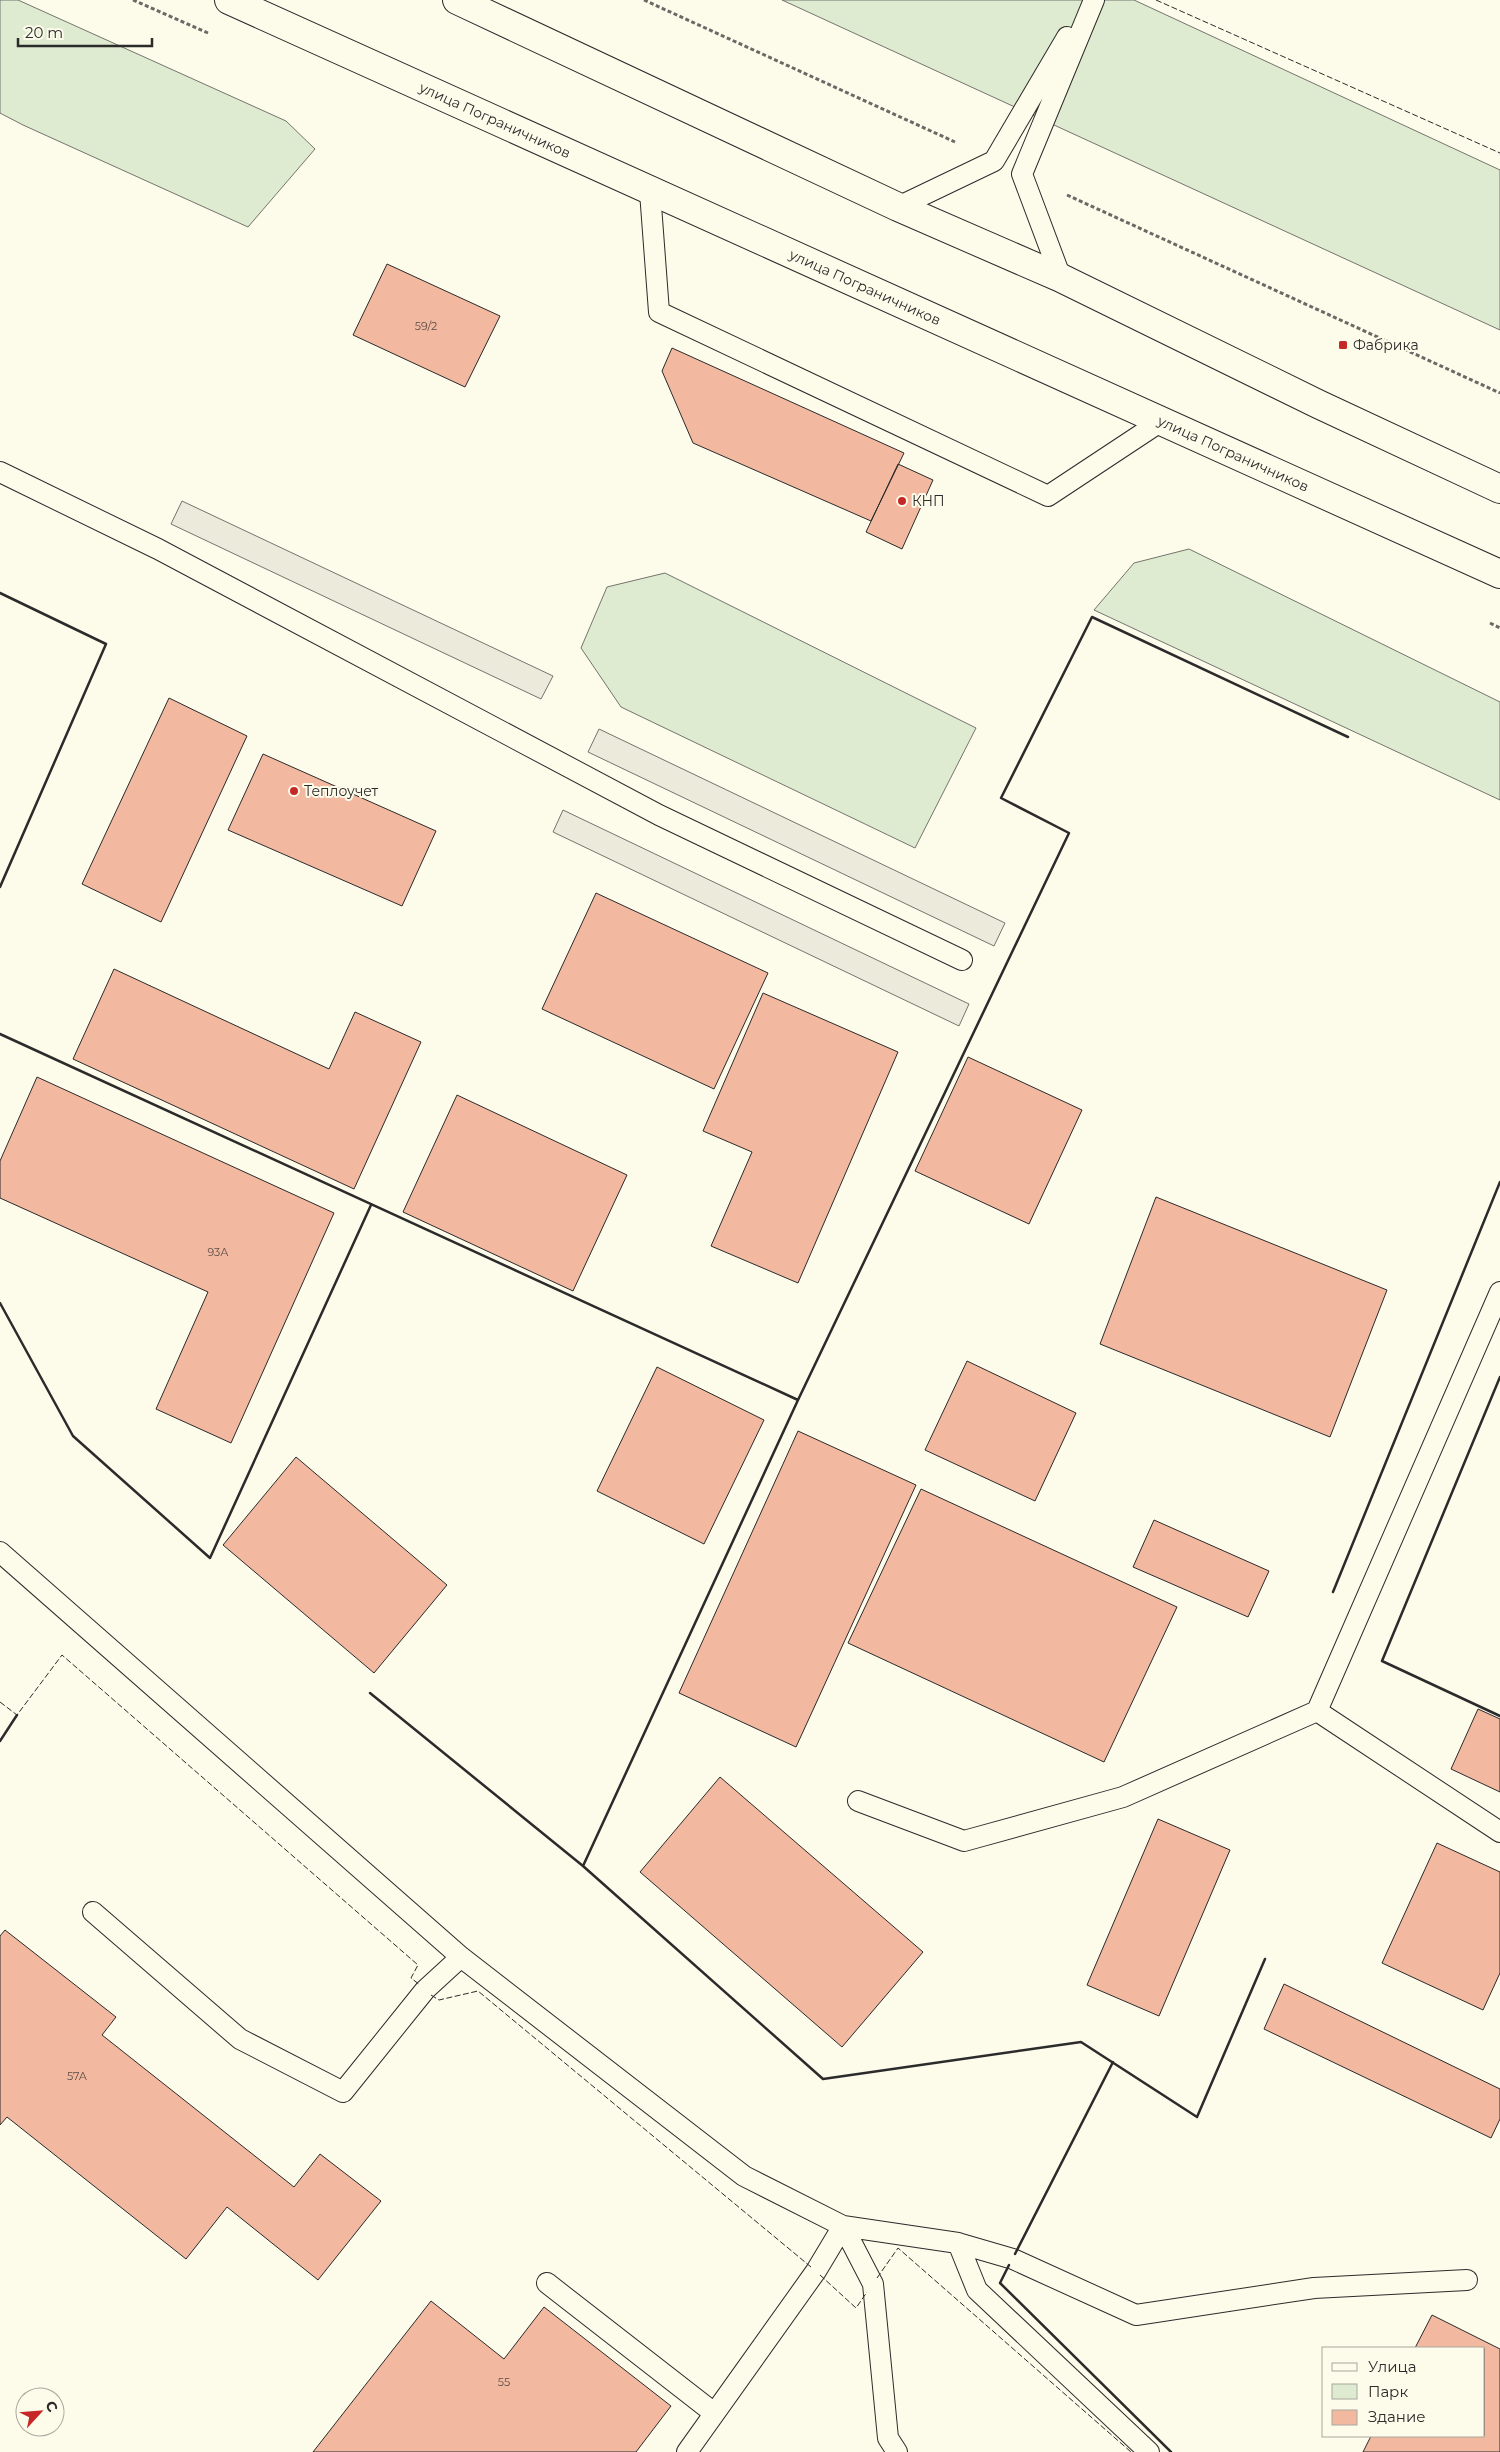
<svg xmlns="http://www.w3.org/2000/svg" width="1500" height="2452" viewBox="0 0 1500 2452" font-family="Montserrat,sans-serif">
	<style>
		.green { fill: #deebd1; stroke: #74746e }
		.parking { fill: #eceadb; stroke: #74746e }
		.building { fill: #f2b8a0; stroke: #2b2b2b }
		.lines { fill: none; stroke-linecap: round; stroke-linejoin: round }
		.service-casing { stroke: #2b2b2b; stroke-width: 22 }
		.primary-casing { stroke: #2b2b2b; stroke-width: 30 }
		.path { stroke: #6a6964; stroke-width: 3; stroke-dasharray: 4 2.5; stroke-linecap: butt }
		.service { stroke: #fdfbea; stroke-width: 20 }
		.primary { stroke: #fdfbea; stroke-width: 28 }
		.fence { stroke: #2b2b2b; stroke-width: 1; stroke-dasharray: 6 2.5; stroke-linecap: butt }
		.wall { stroke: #2b2b2b; stroke-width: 2.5 }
		.poi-dot { fill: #c62828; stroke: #fdfbea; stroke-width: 2 }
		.labels { text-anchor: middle; stroke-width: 4; stroke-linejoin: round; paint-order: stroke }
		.number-label { font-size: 11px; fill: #5d4e48 }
		.street-label { font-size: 14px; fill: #2b2b2b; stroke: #fdfbea }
		.poi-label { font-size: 14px; fill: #2b2b2b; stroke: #fdfbea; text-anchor: start }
	</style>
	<rect width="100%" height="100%" fill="#fdfbea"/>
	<path class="green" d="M0,0H18L286,121L315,149L248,227L23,125L0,113Z
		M782,0H1134L1500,170V330Z
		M1189,549L1500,702V800L1094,610L1134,563Z
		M665,573L976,728L915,848L621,707L581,648L607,587Z"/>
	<path class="parking" d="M182,501L553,676L541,699L171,524Z
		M599,729L1005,923L994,946L588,752Z
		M563,810L969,1004L959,1026L553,832Z"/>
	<path class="building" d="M387,264L500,316L465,387L353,335Z
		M672,348L904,453L871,521L693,443L662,371Z
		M898,464L933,480L902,549L866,532Z
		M169,698L247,736L161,922L82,884Z
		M263,754L436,831L402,906L228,830Z
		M596,893L768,973L714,1089L542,1009Z
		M114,969L329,1069L355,1012L421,1042L354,1189L73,1059Z
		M763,993L898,1052L798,1283L711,1246L752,1152L703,1131Z
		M968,1057L1082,1110L1029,1224L915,1171Z
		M37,1077L334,1213L231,1443L156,1409L208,1292L0,1198V1161Z
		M457,1095L627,1175L573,1291L403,1212Z
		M1156,1197L1387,1290L1330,1437L1100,1344Z
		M967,1361L1076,1413L1035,1501L925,1450Z
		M657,1367L764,1420L704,1544L597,1491Z
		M798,1431L916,1485L796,1747L679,1693Z
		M296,1457L447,1585L374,1673L223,1545Z
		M921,1489L1177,1607L1104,1762L848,1643Z
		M1154,1520L1269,1571L1248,1617L1133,1567Z
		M1478,1709L1500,1719V1792L1451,1769Z
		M720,1777L923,1952L842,2047L640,1872Z
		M1158,1819L1230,1850L1159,2016L1087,1985Z
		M1437,1843L1500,1872V1973L1483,2010L1382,1963Z
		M5,1930L116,2017L102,2035L294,2187L320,2154L381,2201L318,2280L227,2207L186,2259L7,2117L0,2125V1936Z
		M1284,1984L1500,2089V2119L1491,2138L1264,2029Z
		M431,2301L504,2359L544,2307L671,2406L636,2452H313Z
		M1432,2315L1500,2349V2452H1363L1371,2436H1484V2348H1415Z"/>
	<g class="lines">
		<defs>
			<path id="service" d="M650,192L659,312L1048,496L1163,420
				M898,207L994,161L1067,37
				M1061,278L1022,174L1094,0
				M0,472L158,549L659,815L962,960
				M0,1552L461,1957L744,2176L843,2226L958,2243L977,2290L1149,2452
				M1317,1711L1500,1832
				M858,1801L964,1841L1123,1797L1317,1711L1500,1292
				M93,1912L240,2039L343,2092L425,1990L461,1957
				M843,2226L873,2284L888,2438L897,2452
				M958,2243L1013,2259L1136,2315L1314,2288L1467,2280
				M547,2283L714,2413
				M687,2452L816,2271L843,2226"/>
			<g id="primary">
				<path id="s1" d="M229,0L1500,574"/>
				<path d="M457,0L898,207L1061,278L1318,404L1500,489"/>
			</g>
		</defs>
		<use href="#service" class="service-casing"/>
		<use href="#primary" class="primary-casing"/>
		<path class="path" d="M133,0L208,33
			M644,0L955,142
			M1067,195L1500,393
			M1490,623L1500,628"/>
		<use href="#service" class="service"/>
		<use href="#primary" class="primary"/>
		<path class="fence" d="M1156,0L1500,153
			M0,1702L17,1715L62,1655L418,1965L411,1978L420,1985
			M431,1995L439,2000L478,1991L811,2267
			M820,2275L856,2308L867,2292
			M877,2278L898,2248L1131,2452"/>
		<path class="wall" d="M0,593L106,644L0,887
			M0,1034L798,1400
			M0,1303L73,1436L210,1558L371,1205
			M1500,1377L1382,1661L1500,1716
			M1333,1592L1500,1182
			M370,1693L583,1866L823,2079L1081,2042L1197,2117L1265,1959
			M0,1741L17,1715
			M583,1866L798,1400L1069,833L1001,798L1092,617L1348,737
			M1015,2254L1113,2062
			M1009,2265L1000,2283L1171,2452"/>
	</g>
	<g class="poi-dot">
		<rect x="1338" y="340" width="10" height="10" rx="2.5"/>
		<circle cx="902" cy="501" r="5"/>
		<circle cx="294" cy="791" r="5"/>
	</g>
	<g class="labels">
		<g class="number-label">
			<text x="426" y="330">59/2</text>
			<text x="218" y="1256">93А</text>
			<text x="77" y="2080">57А</text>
			<text x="504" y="2386">55</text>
		</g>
		<g class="street-label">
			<text dy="5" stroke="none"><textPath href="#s1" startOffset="292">улица Пограничников</textPath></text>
			<text dy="5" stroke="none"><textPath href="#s1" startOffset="698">улица Пограничников</textPath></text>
			<text dy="5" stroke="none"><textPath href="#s1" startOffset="1102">улица Пограничников</textPath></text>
		</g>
		<g class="poi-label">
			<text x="1353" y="350">Фабрика</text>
			<text x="912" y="506">КНП</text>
			<text x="304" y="796">Теплоучет</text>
		</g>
	</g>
	<rect x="1322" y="2347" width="162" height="90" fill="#fdfbea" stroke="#a9a89e"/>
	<rect x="1332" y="2363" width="25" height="8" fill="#fdfbea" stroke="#a9a89e"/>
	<text x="1368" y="2372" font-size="15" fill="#2b2b2b">Улица</text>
	<rect x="1332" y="2384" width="25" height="15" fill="#deebd1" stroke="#a9a89e"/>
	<text x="1368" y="2397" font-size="15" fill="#2b2b2b">Парк</text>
	<rect x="1332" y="2410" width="25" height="15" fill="#f2b8a0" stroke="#a9a89e"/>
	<text x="1368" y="2422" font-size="15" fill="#2b2b2b">Здание</text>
	<g transform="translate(40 2412) rotate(64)"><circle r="24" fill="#fdfbea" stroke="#a9a89e"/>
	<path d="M0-4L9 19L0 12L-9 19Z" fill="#c62828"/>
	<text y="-8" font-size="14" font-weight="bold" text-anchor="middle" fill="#2b2b2b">С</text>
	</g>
	<path d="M18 38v8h134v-8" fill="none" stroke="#2b2b2b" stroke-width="2.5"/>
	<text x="25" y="38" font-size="15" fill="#2b2b2b" stroke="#fdfbea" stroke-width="4" paint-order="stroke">20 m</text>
</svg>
